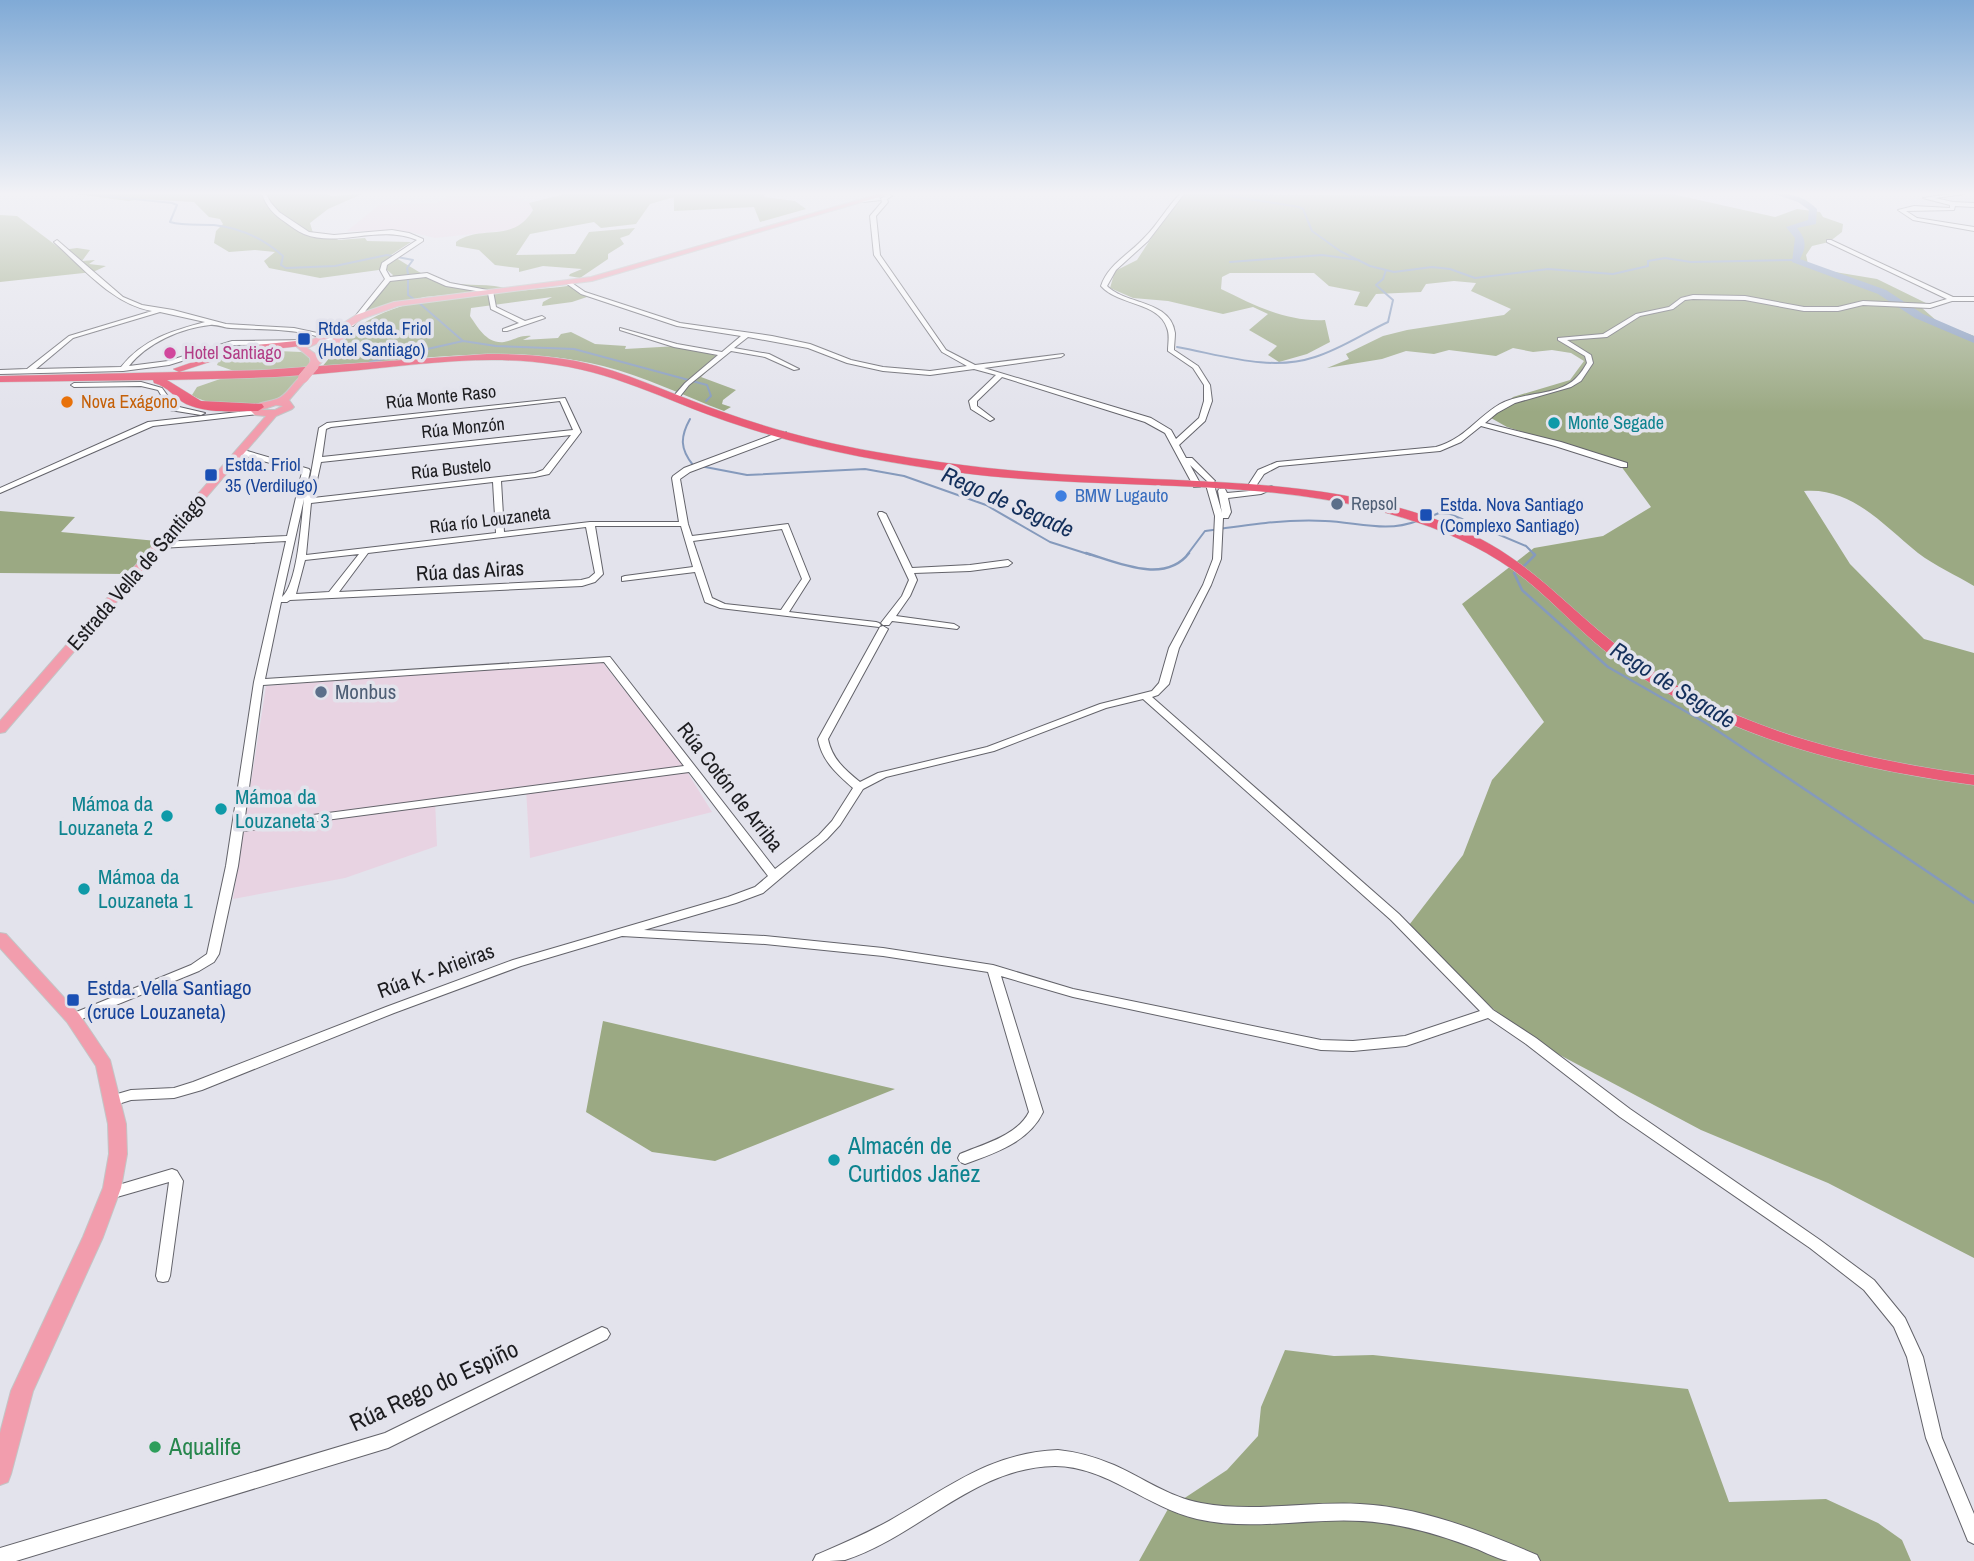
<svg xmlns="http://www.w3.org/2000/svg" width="1974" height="1561" viewBox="0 0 1974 1561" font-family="'Archivo Narrow',sans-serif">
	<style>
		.industrial { fill: #e8d3e2 }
		.green { fill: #aeba9a }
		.forest { fill: #9ba983 }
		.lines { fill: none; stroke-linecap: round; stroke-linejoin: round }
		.stream-far1 { stroke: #859abc; stroke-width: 2 }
		.stream { stroke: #859abc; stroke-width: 2.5 }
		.river { fill: #859abc; fill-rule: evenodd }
		.minor-casing { stroke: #63636a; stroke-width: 2 }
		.major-casing { stroke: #c4c4c5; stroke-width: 2 }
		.highway-casing { stroke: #c4c4c5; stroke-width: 1 }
		.minor { fill: #fff; fill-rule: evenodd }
		.major { fill: #f29dad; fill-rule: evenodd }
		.highway { fill: #e95c77; fill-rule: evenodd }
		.major-bridge-casing { stroke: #c4c4c5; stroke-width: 10; stroke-linecap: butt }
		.major-bridge { stroke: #f29dad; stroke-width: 10 }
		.transit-dot { fill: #1a4fb4; stroke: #e3e3ec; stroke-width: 2.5 }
		.hotel-dot { fill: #d1479c; stroke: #e3e3ec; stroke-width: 2.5 }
		.food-dot { fill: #e8710a; stroke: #e3e3ec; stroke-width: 2.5 }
		.culture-dot { fill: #0f9aa8; stroke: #e3e3ec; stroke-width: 2.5 }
		.shop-dot { fill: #3f7fe0; stroke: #e3e3ec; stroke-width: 2.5 }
		.service-dot { fill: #5c6f8a; stroke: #e3e3ec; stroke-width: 2.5 }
		.leisure-dot { fill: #2e9e5b; stroke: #e3e3ec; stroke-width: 2.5 }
		.labels { text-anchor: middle; stroke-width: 7; stroke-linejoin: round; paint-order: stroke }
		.far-transit-label { font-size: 18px; fill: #164399; stroke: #e3e3ec; text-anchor: start }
		.far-hotel-label { font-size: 18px; fill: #b23c85; stroke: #e3e3ec; text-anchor: start }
		.far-street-label { font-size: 18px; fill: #1c1c1f; stroke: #e3e3ec }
		.far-food-label { font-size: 18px; fill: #c56008; stroke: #e3e3ec; text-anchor: start }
		.far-culture-label { font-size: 18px; fill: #0d838f; stroke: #e3e3ec; text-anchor: start }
		.far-shop-label { font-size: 18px; fill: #366cbe; stroke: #e3e3ec; text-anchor: start }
		.far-service-label { font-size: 18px; fill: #4e5e75; stroke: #e3e3ec; text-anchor: start }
		.street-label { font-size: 21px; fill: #1c1c1f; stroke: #e3e3ec }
		.service-label { font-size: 21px; fill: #4e5e75; stroke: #e3e3ec; text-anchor: start }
		.culture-label { font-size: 21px; fill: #0d838f; stroke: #e3e3ec; text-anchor: start }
		.transit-label { font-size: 21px; fill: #164399; stroke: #e3e3ec; text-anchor: start }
		.water-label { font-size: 23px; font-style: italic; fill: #132f5b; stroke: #e3e3ec }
		.near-culture-label { font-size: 24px; fill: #0d838f; stroke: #e3e3ec; text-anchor: start }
		.near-street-label { font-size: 24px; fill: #1c1c1f; stroke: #e3e3ec }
		.near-leisure-label { font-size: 24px; fill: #27864d; stroke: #e3e3ec; text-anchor: start }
	</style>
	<rect width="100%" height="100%" fill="#e3e3ec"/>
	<path class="industrial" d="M452,194H508L535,204L524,227L510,230L435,238L410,232L347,231L379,205L437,203Z
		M595,661L603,663L681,762L712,812L530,858L526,788L435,800L437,846L345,878L233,899L266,686Z"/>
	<path class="green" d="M255,350L301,352L306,354L312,362L307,369L234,371L217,365C222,351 242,352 255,350Z
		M301,375C295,381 290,390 283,395C265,408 209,408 192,395L197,387L223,378Z"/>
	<path class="forest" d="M76,194H325L332,196L362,194L328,209L310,223L313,233L335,236L338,240L365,238L367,241L411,242L391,255C409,265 428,280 447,283C468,286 490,283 509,289L424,297L367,314L366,309L393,275L386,269L320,278L269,268L264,261L275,252L255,250L229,252L214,243L216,231L223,224L220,219L209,217L194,202L141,199L128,201Z
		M565,194H765L764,197L795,201L806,209L760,222L754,207L674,211V197L650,204L636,224L601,228L594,222L530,234L516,255L575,254L589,232L635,228L629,235L620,238L624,244L608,254V259L580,278L569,276L570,274L582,269L543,266L519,272V268L495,265L479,250L456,246V242C481,224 513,244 533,210L529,203Z
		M1180,194L1455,196L1672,194L1775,217L1797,209L1820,212L1823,217L1843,224L1842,232L1829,242L1812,246L1806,255L1808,264L1823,270L1877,279L1930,305L1922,308L1938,322L1974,336V586C1956,575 1935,566 1918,553C1883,525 1852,487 1804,491L1850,564L1924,639L1974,653V1258L1828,1183L1701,1130L1522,1035L1406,929L1463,855L1492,780L1544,722L1462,604L1534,548L1603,536L1651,507L1618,462L1507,427L1491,418L1513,397L1570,380L1584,361L1571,353L1552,350L1533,352L1513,348L1496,356L1449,350L1434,354L1406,351L1382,359L1327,368L1349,359L1346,354L1383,336L1407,330L1504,315L1511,309L1471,291L1476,283L1454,281L1426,284L1421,292L1376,294L1367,307L1354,305L1360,292L1329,286L1314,273H1230L1222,277L1221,289C1256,306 1286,322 1325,320L1330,342L1307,354L1279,362L1268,355L1277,346L1249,330L1268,314L1253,307L1223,314L1168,301L1133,298L1110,288L1115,271L1137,260Z
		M0,215L17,216L62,250L77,248L90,250L82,261L95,260L89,264L106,266L93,272L0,282Z
		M573,285L593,295L572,302L542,306L543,302L552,297L471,308L470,316C478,328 487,344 504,342C515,340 520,335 531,336L523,340L558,338L561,334L571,332L595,344L626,346L625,349L678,346L722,357L701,377L736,390L723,400L722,404L731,407L724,411C684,396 644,376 603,366C511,343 413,359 320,369C333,355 345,336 361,325C417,287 508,296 573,285Z
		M0,511L75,517L61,532L157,541L129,574L0,573Z
		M603,1021L895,1089L715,1161L652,1152L586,1112Z
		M1285,1350L1334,1356L1373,1355L1688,1389L1729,1502L1826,1499L1878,1523L1902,1540L1911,1561H1139L1168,1509L1227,1470L1258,1436L1261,1407Z"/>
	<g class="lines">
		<path class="stream-far1" d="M87,194L172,203L177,205L170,222C184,226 199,224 214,225C240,228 263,238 283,256L281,265L286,268L335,266L387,255L413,260L407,268L408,274
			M1218,194L1299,207L1303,209L1312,231L1340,251L1370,266L1394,272L1432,267L1450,269L1475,278L1548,269L1613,274L1648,266V261L1665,258L1691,262L1795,260
			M1230,262L1322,255L1359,260
			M408,277V295L414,299
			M418,302L463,341
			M1177,347C1222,355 1270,372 1315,357C1341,349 1364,333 1388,322L1393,300L1376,285L1383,279L1386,270
			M370,362L463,341L496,346L574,349L707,385L711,396L706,401
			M690,419C680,437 680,449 693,465
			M700,466L747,475L865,469L904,476L986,505L1050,542L1091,555
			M1427,518L1439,513L1450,514L1526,546L1535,555
			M1187,555L1205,531C1245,525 1284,519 1325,521C1356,522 1387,533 1417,521"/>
		<path class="stream" d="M1086,553C1116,562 1165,585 1189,553
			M1523,567L1535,555L1533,553
			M1518,571L1514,573L1522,590L1608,667L1706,723L1974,903"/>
		<path class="river" d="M1774,194C1791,193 1805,197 1817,209L1816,224L1797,228C1806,239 1807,246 1800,259L1886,290L1923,314L1974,336V343L1915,318L1878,294L1792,262L1795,238L1786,227L1808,220L1809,210L1798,202Z"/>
		<defs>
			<path id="minor" d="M262,194H266L271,203L279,212L309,232L334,235L392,230L409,233L423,239V241L387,265L386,270L390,277L427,273L450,283L493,291L496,307L525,321L542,316L545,318L507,331H503V329L519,323L491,309L488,293L446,286L426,277L390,281L353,326H349V324L385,279L380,270L382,263L417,240C378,224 339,248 304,234C297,231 291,226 285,222C274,215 266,206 262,194Z
				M885,194H889L892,196L887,199L888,202L876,216L880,255L946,350L975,365L1063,354L1064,355L1061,357L984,368L1151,418L1171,430L1176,439L1199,418L1204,401V385L1193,368L1168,351C1168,343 1170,335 1167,328C1159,302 1119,306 1101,286C1108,264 1130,254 1145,237C1158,224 1167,207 1180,194H1184L1148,241L1116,270L1107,286C1126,305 1171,300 1175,333C1175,338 1174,345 1174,350L1198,366L1210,385L1212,401L1205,421L1179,445L1186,458H1192L1215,481L1212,483L1214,485L1222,513L1218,491L1219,489H1225L1227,493L1260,490L1271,486L1275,488L1261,494L1228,498L1231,512L1228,518H1223L1221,559L1211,585L1179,648L1169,684L1158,695L1152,697L1399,914L1493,1010L1536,1038L1630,1109L1820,1240L1874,1280L1905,1318L1923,1357L1942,1438L1974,1514V1544L1968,1541L1926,1438L1907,1357L1894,1327L1864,1290L1810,1248L1620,1117L1526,1044L1488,1018L1406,1046L1353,1051L1321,1050L1073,997L1001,976L1043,1112C1029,1142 995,1153 965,1164L960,1162L958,1158L960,1154C983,1144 1017,1136 1029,1112L988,972L883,956L765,944L622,936L521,966L394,1013L202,1090L174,1098L131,1100L112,1106L107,1105L105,1101L107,1097L131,1090L174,1088L193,1082L386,1007L513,960L728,897L755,887L768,876L689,772L243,831L238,866L219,954L214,962L199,971L77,1021L73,1023L69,1021L67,1018L69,1015L191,965L207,954L226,866L254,682L286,541L160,548L156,545L160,542L287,536L302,472L238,454V450H244L309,469L310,471L307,485H309L319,428L327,423L565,398L581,432L549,474L535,477L501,481L504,532L590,522H679L672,478L673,476L684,468L780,432H786V436L690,472L680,479L688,524L692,536L788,524L810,579L789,612L876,622L879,623L881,625L879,627L720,608L705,602L695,572L622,581V577L625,576L693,567L681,526H595L603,574L595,582L582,586L290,600L287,602H281L265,679L610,657L775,869L819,835L832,821L853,788C837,774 822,761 818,739L880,627L883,626L888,629L828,739C832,759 845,770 860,782L878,773L987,747L1100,704L1152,691L1159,683L1169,648L1203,585L1213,559L1215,516L1206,485L1209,483L1190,465L1201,485L1200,487H1194L1165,433L1145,422L1002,377L977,401V406L994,419L990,421L971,409L969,401L996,375L974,369L930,375L883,371L847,363L808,348L748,337L734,348L769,354L799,369L794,370L765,357L731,351L689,385L678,399H674L672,398L685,383L718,355L674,347L620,330V328L677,344L722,352L741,336L677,326L581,294L567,284L572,283L585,292L680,323L772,336L810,344L851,360L883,367L930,371L967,366L942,352L874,255L870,216L882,202L881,198L886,196ZM560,401L573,430L322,457L326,429L331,427ZM571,435L543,470L535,473L313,498L321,462ZM493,482L496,533L306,555L311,503ZM304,499C301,521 298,583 282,597ZM586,527L595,573L589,578L581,580L339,592L368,553ZM782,529L802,579L781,610L725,604L712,598L693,541ZM359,554L329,592L296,594L305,560ZM604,662L684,766L244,824L263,685ZM1143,699L1391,920L1480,1011L1405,1036L1353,1041L1321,1040L1073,989L993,965L883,948L765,936L644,930L736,903L763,893L827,839L840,825L863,789L886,777L994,751L1106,708Z
				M1951,194H1964L1935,198L1953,202L1974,203V207L1955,206L1954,210L1906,211L1917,218L1974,227V231L1913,220L1898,210L1914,206L1950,208V205L1923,198Z
				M879,197L881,200L863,202L860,200Z
				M57,240L123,297L142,305L173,310L226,324L294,328L331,336L335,342L332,344C311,327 259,330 231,328C224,328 217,324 210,325C181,328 147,343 129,366L168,361L232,341L311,340L314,342L311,344L233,345L169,365L123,371L0,374V370L27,369L69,336L152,311C114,305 83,268 55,243L54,242ZM160,312L205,322C172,331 143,339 121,367L36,369L73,338Z
				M1827,240H1831L1953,297H1974V301H1952L1930,308L1863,305L1838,311H1804L1745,300L1693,299L1685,300L1673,309L1640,316L1607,337L1567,340L1591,355L1593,363L1581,381L1571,387L1515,403L1497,413L1485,423L1561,442L1627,463V467H1621L1555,446L1481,426L1461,442L1440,451L1279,466L1264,474L1254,489H1251L1247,487L1258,470L1277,462L1436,447C1466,438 1475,419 1500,404C1523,391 1559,397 1577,377C1581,373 1584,368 1587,363L1585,356L1558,340V338L1603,334L1636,314L1669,307L1681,298L1693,295L1745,296L1804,307H1838L1863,301L1930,304L1947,299L1827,242Z
				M141,382L162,388L175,406L205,413L201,415L170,410L158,390L141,386L74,387L71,385L74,383Z
				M256,410L260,412L259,414L153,426L0,493V488L148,422Z
				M879,512H882L886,514L912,568L970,565L1008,560L1012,563L1008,566L970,571L914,573L917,580L910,596L896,616L954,624L959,627L957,629L892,621L889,625H883L881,623L902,596L909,580L878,514Z
				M172,1169L177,1171L183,1181L170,1276L168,1281L163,1282L158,1281L156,1276L169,1182L110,1199L105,1197L103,1193L105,1189Z
				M602,1327L607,1329L610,1334L607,1339L388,1448L16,1561H0V1548L385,1433Z
				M1058,1450C1078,1452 1095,1457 1114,1465C1143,1478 1169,1497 1201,1503C1254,1513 1306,1501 1360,1504C1421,1507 1481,1531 1537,1555L1540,1561C1530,1561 1518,1561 1508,1561C1495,1558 1481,1550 1469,1546C1440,1535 1412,1527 1382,1523C1321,1514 1258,1533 1197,1519C1148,1508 1106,1466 1055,1466C974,1467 919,1536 845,1560C835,1561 823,1561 813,1561L816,1555C844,1543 873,1531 899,1515C954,1484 991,1453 1058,1450Z"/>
			<path id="major" d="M880,194H889L592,281L398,306L362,319L347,329L350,331L349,333L317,367H311L310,358L297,347L334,329L356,315L394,302L591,277ZM338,334L317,355L307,348Z
				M303,375L308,378L289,400L294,407L292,409L276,416L5,732L0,733V721L266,416L255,415L250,410C259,401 266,403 277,399C287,396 293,381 303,375ZM276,405L283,406L275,410H261Z
				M0,933L6,934L79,1014L110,1060L126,1124L127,1154L121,1188L103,1237L33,1391L11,1474L8,1482L0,1485V1433L11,1391L83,1237L103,1188L109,1154L108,1124L96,1066L67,1022L0,948Z"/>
			<path id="highway" d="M306,340L310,341V345L237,353L179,372L173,369L236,347Z
				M487,354C524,354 561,356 597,366C640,378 681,398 723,412C773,430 824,443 876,452C954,466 1033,474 1112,477C1226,483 1341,482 1448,524C1528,555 1562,605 1627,653C1728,728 1851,758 1974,775V785C1848,768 1722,737 1618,661C1584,636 1557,605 1525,579C1492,553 1455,535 1416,522C1275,474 1109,492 962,473C886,463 810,449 738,425C678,406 620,374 557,365C485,353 411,366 339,372C282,378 225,379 167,380L201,401L262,404L264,407L258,411C234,411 208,414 186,404C174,398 169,387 154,383L153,380L0,382V376L263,370Z"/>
		</defs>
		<use href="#minor" class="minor-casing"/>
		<use href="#major" class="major-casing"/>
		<use href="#highway" class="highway-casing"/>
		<use href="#minor" class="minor"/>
		<use href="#major" class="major"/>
		<use href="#highway" class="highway"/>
		<defs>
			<path id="major-bridge" d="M303,378L314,365"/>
		</defs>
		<use href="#major-bridge" class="major-bridge-casing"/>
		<use href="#major-bridge" class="major-bridge"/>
	</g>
	<linearGradient id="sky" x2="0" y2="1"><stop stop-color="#80aad6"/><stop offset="0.47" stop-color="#f2f2f6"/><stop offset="1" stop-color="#f2f2f6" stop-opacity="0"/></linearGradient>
	<rect width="1974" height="412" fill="url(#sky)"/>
	<g class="transit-dot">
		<rect x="297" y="332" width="14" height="14" rx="3.5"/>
		<rect x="204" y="468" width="14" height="14" rx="3.5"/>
		<rect x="1419" y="508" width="14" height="14" rx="3.5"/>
		<rect x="66" y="993" width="14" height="14" rx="3.5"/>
	</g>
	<circle class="hotel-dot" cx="170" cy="353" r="7"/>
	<circle class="food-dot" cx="67" cy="402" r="7"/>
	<g class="culture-dot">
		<circle cx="1554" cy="423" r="7"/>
		<circle cx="221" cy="809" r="7"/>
		<circle cx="167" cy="816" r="7"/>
		<circle cx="84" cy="889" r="7"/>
		<circle cx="834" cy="1160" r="7"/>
	</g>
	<circle class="shop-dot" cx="1061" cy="496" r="7"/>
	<g class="service-dot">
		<circle cx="1337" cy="504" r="7"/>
		<circle cx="321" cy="692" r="7"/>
	</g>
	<circle class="leisure-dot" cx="155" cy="1447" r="7"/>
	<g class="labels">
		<g class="far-transit-label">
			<text x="318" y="335">Rtda. estda. Friol<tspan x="318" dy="21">(Hotel Santiago)</tspan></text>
			<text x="225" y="471">Estda. Friol<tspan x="225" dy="21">35 (Verdilugo)</tspan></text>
			<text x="1440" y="511">Estda. Nova Santiago<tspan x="1440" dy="21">(Complexo Santiago)</tspan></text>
		</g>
		<g class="far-hotel-label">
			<text x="184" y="359">Hotel Santiago</text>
		</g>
		<g class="far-street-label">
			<text transform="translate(441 397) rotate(-6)" y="6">Rúa Monte Raso</text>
			<text transform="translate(463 428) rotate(-6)" y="6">Rúa Monzón</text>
			<text transform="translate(451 469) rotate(-6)" y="6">Rúa Bustelo</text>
			<text transform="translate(490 520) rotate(-7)" y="6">Rúa río Louzaneta</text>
		</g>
		<g class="far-food-label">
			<text x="81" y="408">Nova Exágono</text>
		</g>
		<g class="far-culture-label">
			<text x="1568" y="429">Monte Segade</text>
		</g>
		<g class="far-shop-label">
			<text x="1075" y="502">BMW Lugauto</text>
		</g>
		<g class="far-service-label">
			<text x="1351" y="510">Repsol</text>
		</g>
		<g class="street-label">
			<text transform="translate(470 571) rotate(-3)" y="7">Rúa das Airas</text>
			<text transform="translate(137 572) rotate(-49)" y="7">Estrada Vella de Santiago</text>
			<text transform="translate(730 787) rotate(52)" y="7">Rúa Cotón de Arriba</text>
			<text transform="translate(436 971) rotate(-20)" y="7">Rúa K - Arieiras</text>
		</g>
		<g class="service-label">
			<text x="335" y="699">Monbus</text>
		</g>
		<g class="culture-label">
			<text x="235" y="804">Mámoa da<tspan x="235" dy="24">Louzaneta 3</tspan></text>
			<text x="153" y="811" text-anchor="end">Mámoa da<tspan x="153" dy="24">Louzaneta 2</tspan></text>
			<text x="98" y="884">Mámoa da<tspan x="98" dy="24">Louzaneta 1</tspan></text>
		</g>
		<g class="transit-label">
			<text x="87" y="995">Estda. Vella Santiago<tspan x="87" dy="24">(cruce Louzaneta)</tspan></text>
		</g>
		<g class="water-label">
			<text transform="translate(1008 502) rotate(24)" y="8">Rego de Segade</text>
			<text transform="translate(1673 685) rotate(32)" y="8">Rego de Segade</text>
		</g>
		<g class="near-culture-label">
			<text x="848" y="1154">Almacén de<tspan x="848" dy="28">Curtidos Jañez</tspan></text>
		</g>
		<g class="near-street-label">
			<text transform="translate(434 1386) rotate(-25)" y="8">Rúa Rego do Espiño</text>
		</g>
		<g class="near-leisure-label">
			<text x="169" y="1455">Aqualife</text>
		</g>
	</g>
</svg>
